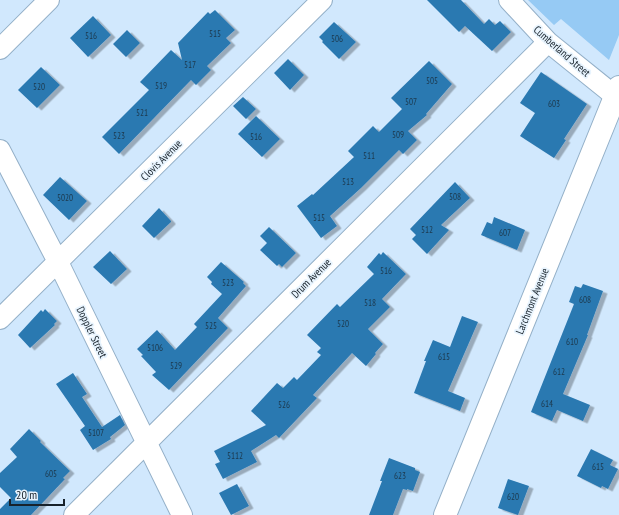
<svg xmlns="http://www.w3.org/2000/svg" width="619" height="515" viewBox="0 0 619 515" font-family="'PT Sans Narrow',sans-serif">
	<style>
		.green { fill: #96caf4 }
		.building { fill: #2c79b1; filter: url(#shadow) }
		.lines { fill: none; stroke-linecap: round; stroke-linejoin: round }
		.street-casing { stroke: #94b0c8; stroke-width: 22 }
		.secondary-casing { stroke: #94b0c8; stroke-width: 24 }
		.street { stroke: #fff; stroke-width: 20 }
		.secondary { stroke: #fff; stroke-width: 22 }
		.labels { text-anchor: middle; stroke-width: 3.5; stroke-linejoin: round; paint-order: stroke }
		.number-label { font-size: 9px; fill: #1c384c }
		.street-label { font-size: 11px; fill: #17222b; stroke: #e8f4fe }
	</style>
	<defs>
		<filter id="shadow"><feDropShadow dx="4.5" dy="2.5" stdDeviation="0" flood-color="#0004"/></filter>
	</defs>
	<rect width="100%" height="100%" fill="#d1e8fd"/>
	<path class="green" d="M528,0H619V35L609,60L561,19L554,25Z"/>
	<path class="building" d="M427,0H461L484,24L489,19L495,25L500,21L511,32L492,51L465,26L459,32Z
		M215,10L235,30L226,38L231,43L207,66L211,70L196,85L191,80L119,154L102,137L149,90L140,82L171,50L182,60L178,43L208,12L210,14Z
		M93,16L111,35L88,57L70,38Z
		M334,22L356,42L339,59L322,42L323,41L319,37Z
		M127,30L140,43L126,57L113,44Z
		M288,59L304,75L290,90L274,73Z
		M429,61L452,84L426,114L427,115L408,131L417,140L403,154L399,150L361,188L330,216L337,226L321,238L297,206L312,194L313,195L354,157L348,151L373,126L379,132L402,109L391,98Z
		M41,67L60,85L37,108L18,90Z
		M541,72L587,104L564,139L566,140L554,158L520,136L535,113L520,103Z
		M243,97L256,109L246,119L233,106Z
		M256,116L280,139L262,157L238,134Z
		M60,177L87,201L69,220L43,195Z
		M455,182L470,198L441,225L449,230L427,254L412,239L416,235L410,229Z
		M159,208L171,221V222L154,238L142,226Z
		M494,217L525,230L517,250L481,235L487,222L492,224Z
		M269,227L296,253L282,267L279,264L277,266L260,250L267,243L260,236Z
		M110,251L127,269L111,284L93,267Z
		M383,252L406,274L382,299L390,307L368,329L383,344L375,353L376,354L366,366L352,353L313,395L317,398L279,438L276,435L251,451L257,462L223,479L215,464L220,462L214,451L266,425L251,411L277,383L283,388L294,377L297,380L321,355L317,352L321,348L307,335L337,304L340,307L374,274L367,267L379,253L381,255Z
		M221,262L244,282L243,283L246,286L218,318L228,328L169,390L152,375L156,372L141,356L143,355L137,349L157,330L175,350L197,327L194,324L222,294L211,284L212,282L207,277Z
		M583,284L603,291L587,335H588L563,394L590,405L583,421L557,410L552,421L531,412L574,304L569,302L575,286L581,288Z
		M45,309L57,321L54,324L55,325L30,348L18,335L41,310L43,312Z
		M462,316L478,322L448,391L465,398L460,411L414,393L426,361H424L433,340L450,347Z
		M73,373L87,394L82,397L102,427L120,415L125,425L110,437L111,439L93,450L80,430L85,426L56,384Z
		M29,429L41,441L40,442L70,471L63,478L65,479L31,515H0V509L11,498L0,487V473L17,457L10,449Z
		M591,449L613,460L610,465L618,469L608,489L602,486L601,488L577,476Z
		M389,458L415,468V470L420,472L413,491L407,489V490L403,489L393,515H369L382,481H380Z
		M508,479L529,486L518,515L498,508Z
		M237,484L249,506L231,515L219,493Z"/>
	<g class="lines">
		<defs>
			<path id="street" d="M509,0L548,42L615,96L619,97
				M0,49L49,0
				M0,150L58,262L182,515
				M0,319L322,0
				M74,515L548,42"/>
			<path id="secondary" d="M445,515L619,87"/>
		</defs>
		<use href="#street" class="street-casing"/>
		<use href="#secondary" class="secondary-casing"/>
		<use href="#street" class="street"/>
		<use href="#secondary" class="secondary"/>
	</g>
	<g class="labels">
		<g class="number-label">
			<text x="215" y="37">515</text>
			<text x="91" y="39">516</text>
			<text x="337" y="42">506</text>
			<text x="190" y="68">517</text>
			<text x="432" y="84">505</text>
			<text x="161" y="89">519</text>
			<text x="39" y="90">520</text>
			<text x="411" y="105">507</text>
			<text x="554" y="107">603</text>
			<text x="142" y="116">521</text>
			<text x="398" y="138">509</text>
			<text x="119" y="139">523</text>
			<text x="256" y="140">516</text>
			<text x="369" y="159">511</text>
			<text x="348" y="185">513</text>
			<text x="455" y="200">508</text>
			<text x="65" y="201">5020</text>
			<text x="319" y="221">515</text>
			<text x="427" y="233">512</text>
			<text x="505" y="236">607</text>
			<text x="386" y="274">516</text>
			<text x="228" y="286">523</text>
			<text x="585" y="303">608</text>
			<text x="370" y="306">518</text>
			<text x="343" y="327">520</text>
			<text x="211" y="329">525</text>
			<text x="572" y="345">610</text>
			<text x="155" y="351">5106</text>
			<text x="444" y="360">615</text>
			<text x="176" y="369">529</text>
			<text x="559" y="375">612</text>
			<text x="547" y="407">614</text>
			<text x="284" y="408">526</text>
			<text x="96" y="436">5107</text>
			<text x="235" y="459">5112</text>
			<text x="598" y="470">615</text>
			<text x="51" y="477">605</text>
			<text x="400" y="479">623</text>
			<text x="513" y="500">620</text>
		</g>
		<g class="street-label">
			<text transform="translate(562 51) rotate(41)" y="4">Cumberland Street</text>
			<text transform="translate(161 160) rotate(-45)" y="4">Clovis Avenue</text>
			<text transform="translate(311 278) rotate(-45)" y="4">Drum Avenue</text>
			<text transform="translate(532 301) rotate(-68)" y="4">Larchmont Avenue</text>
			<text transform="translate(92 332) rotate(64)" y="4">Doppler Street</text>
		</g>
	</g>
	<path d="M10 499v6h54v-6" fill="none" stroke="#17222b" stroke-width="2"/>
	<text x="16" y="499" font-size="12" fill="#17222b" stroke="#e8f4fe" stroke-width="3" paint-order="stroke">20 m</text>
</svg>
